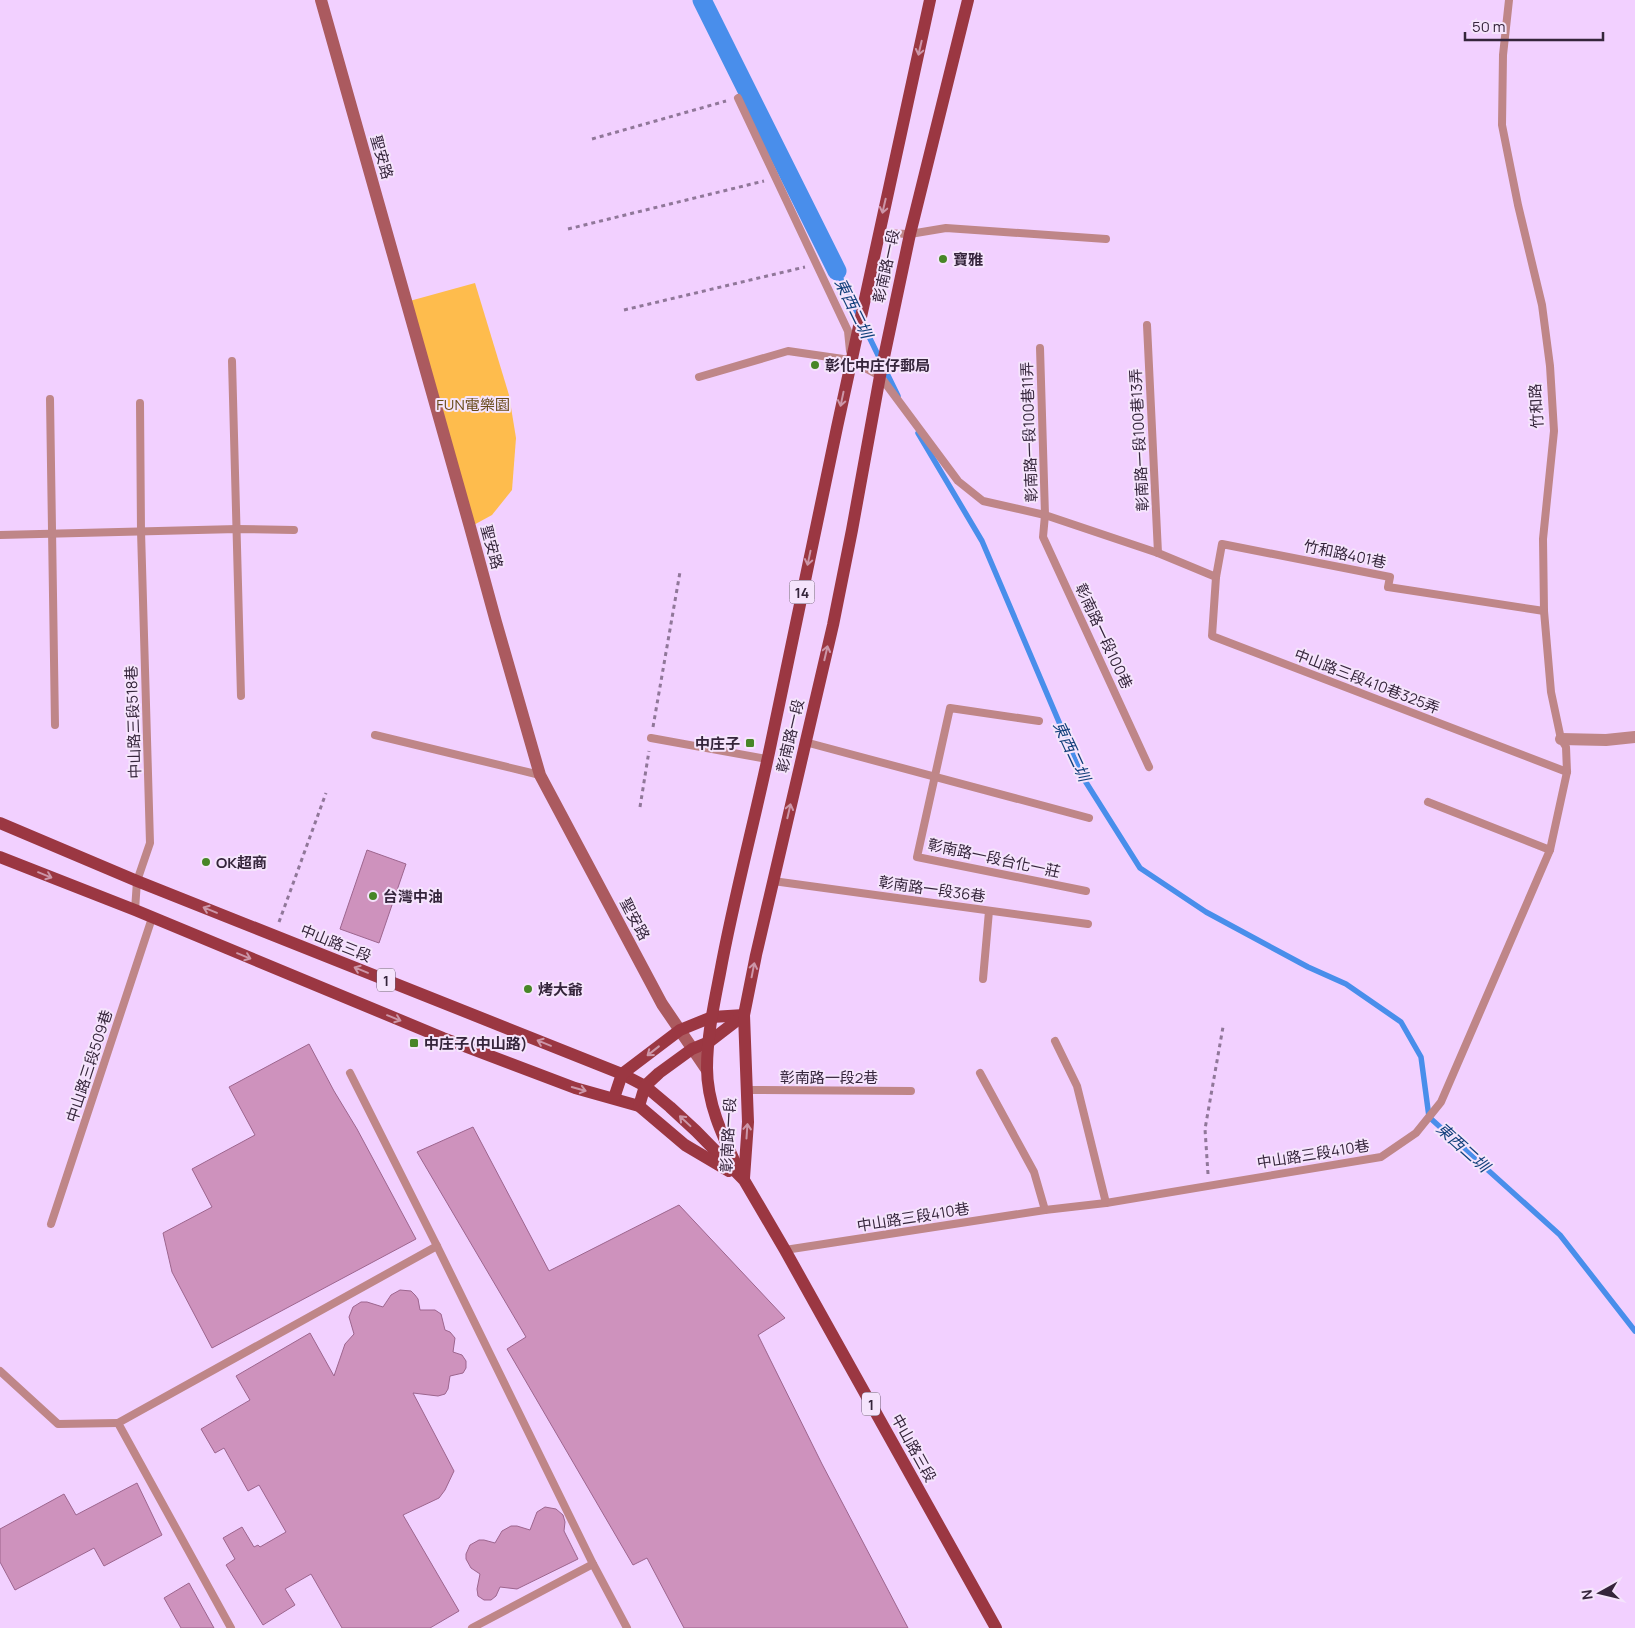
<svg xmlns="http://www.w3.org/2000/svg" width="1635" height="1628" font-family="Manrope,'Noto Sans TC',sans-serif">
<rect width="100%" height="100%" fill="#f2d0ff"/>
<polygon fill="#febc4d" points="475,283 509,395 516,438 512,490 492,515 470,527 406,302"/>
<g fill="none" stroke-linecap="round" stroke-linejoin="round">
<g stroke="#498eeb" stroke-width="5.5">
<polyline points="837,271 898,396"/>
<polyline points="918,433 982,541 1082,776 1140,868 1206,912 1308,967 1346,984 1401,1022 1421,1057 1429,1117 1560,1235 1635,1331"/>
</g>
<polyline stroke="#498eeb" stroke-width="19" points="702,0 837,271"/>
</g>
<g fill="#ce92bd" stroke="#9d658e">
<polygon points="367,850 406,864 379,943 340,929"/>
<polygon points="309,1044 334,1091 357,1129 416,1239 212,1348 172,1272 163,1233 212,1207 192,1169 255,1135 229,1087"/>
<polygon points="473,1127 549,1271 679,1205 785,1318 758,1335 822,1464 908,1628 684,1628 647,1558 633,1565 507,1349 526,1337 417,1152"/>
<polygon points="400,1290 411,1291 415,1295 418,1299 420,1310 435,1310 441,1314 445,1330 450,1332 455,1338 453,1352 462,1355 466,1361 466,1368 463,1373 450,1376 448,1389 445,1394 438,1396 413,1393 454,1471 445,1490 439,1498 403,1515 459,1611 430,1628 342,1628 311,1574 285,1589 295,1605 263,1625 226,1565 235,1559 223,1538 242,1527 254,1547 258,1545 260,1547 286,1532 259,1485 248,1491 224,1448 215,1453 201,1429 250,1400 236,1376 310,1333 334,1376 345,1344 354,1334 349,1317 353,1307 361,1302 367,1302 383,1307 391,1295"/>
<polygon points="137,1483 162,1535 104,1566 94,1548 15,1590 0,1562 0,1529 64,1494 76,1515"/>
<polygon points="545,1507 556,1509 563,1515 565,1522 564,1531 578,1559 517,1589 500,1587 496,1596 491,1600 484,1600 478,1596 477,1589 480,1574 471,1568 466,1559 466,1554 470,1545 479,1540 484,1540 495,1543 502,1531 511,1526 517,1526 530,1530 537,1512"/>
<polygon points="189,1583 214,1628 181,1628 164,1598"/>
</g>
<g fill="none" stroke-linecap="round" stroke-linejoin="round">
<g stroke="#907799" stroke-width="3" stroke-dasharray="4 4" stroke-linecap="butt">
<polyline points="592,139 726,101"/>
<polyline points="568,229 764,181"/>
<polyline points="624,310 805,267"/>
<polyline points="653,727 680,572"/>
<polyline points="640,807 649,751"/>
<polyline points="279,922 326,793"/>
<polyline points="1208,1174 1205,1129 1223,1027"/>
</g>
<g stroke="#bf8688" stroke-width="8">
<polyline points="738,98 848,331 850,351"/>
<polyline points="878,233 910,234 946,228 1106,239"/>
<polyline points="1147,325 1158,553"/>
<polyline points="1040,348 1045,515 1043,537 1149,767"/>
<polyline points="232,361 241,696"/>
<polyline points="699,377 788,351 850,360 880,376 958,481 983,501 1045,515 1158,553 1216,577"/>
<polyline points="50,399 55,725"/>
<polyline points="0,535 237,529 294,530"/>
<polyline points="1544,611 1388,587 1390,577 1222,544 1216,577 1212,636 1567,772"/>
<polyline points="1039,721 950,708 917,857 1086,891"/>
<polyline points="375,735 540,775"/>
<polyline points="651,738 767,759"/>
<polyline points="805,742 1089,818"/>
<polyline points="1428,802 1550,850"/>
<polyline points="773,881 1088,924"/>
<polyline points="135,910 137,881 150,843 141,531 140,403"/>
<polyline points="983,979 989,911"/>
<polyline points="1055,1041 1077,1086 1106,1203"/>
<polyline points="350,1073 437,1246 593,1564 627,1628"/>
<polyline points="980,1073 1034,1172 1045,1210"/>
<polyline points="747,1090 911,1091"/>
<polyline points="51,1224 152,918"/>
<polyline points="785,1250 1045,1210 1106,1203 1381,1157 1416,1133 1441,1102 1550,850 1567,772 1566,747 1561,739 1551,692 1544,611 1543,539 1554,431 1550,366 1542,305 1518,205 1502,125 1503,55 1509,0"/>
<polyline points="0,1371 58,1424 118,1423"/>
<polyline points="231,1628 118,1423 437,1246"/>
<polyline points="472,1628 593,1564"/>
</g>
<polyline stroke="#bf8688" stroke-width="12" points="1561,739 1606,740 1635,737"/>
<polyline stroke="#ab5a5f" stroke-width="12" points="321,0 470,527 496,622 540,775 662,1004 707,1070"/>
<g stroke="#9b3742" stroke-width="12">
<polyline points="0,823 137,881 622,1074 645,1086 670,1107 696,1131 744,1180 785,1250 996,1628"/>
<polyline points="0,857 135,910 443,1038 575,1088 639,1106 685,1145 729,1171"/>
<polyline points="614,1098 622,1074 680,1030 712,1017 744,1015"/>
<polyline points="639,1106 645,1086 659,1073 692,1049 709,1042 744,1015"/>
<path d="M739,1171C724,1139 707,1105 707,1068C707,1036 714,1004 720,973C734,896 755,820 771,743C822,495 875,247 930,0"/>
<polyline points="744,1178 748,1122 744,1015 756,955 833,625 852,530 880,376 910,234 968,0"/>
</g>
</g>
<defs><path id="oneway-shaft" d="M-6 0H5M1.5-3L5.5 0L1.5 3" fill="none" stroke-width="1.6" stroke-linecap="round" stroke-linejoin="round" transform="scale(1.25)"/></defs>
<g stroke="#cc96a8">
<use href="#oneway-shaft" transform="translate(920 48) rotate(103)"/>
<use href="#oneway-shaft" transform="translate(884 206) rotate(103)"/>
<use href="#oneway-shaft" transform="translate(842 399) rotate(102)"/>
<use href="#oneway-shaft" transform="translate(809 558) rotate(102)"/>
<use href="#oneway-shaft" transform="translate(826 653) rotate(-77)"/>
<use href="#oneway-shaft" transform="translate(789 811) rotate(-77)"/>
<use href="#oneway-shaft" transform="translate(45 875) rotate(22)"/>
<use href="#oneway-shaft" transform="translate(210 910) rotate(-158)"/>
<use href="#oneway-shaft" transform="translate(244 956) rotate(22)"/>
<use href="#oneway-shaft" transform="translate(361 970) rotate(-158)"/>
<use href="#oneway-shaft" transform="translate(753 970) rotate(-79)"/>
<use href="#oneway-shaft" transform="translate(394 1018) rotate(22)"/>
<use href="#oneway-shaft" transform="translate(544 1043) rotate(-158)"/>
<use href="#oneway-shaft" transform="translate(653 1051) rotate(142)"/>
<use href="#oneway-shaft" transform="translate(579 1089) rotate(16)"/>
<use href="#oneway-shaft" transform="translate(685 1121) rotate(-137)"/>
<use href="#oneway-shaft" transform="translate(747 1131) rotate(-86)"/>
</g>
<g fill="#478626" stroke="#f5e4fc" stroke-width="2">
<circle cx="943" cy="259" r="5"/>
<circle cx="815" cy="365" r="5"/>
<rect x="745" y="738" width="10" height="10" rx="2.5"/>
<circle cx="206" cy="862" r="5"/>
<circle cx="373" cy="896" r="5"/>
<circle cx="528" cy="989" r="5"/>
<rect x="409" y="1038" width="10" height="10" rx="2.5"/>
</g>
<g text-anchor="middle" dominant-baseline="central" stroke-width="4" stroke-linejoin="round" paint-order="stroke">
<g fill="#f5e4fc" stroke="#6f5e75" stroke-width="1">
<rect x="789.5" y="580.5" width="25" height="23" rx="4"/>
<rect x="377" y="968.5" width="18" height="23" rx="4"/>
<rect x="862" y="1392.5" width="18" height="23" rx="4"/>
</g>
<g font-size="14" font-weight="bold" fill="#35253b">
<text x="802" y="592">14</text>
<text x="386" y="980">1</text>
<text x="871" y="1404">1</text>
</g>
<g font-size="15" fill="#35253b" stroke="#f5e4fc">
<text transform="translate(382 157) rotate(74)">聖安路</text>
<text transform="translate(886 266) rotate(-78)">彰南路一段</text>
<text transform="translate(1536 406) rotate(-93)">竹和路</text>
<text transform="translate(1029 432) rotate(-92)">彰南路一段100巷11弄</text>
<text transform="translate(1139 440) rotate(-93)">彰南路一段100巷13弄</text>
<text transform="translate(492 547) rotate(75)">聖安路</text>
<text transform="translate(1345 554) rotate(12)">竹和路401巷</text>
<text transform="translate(1104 636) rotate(65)">彰南路一段100巷</text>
<text transform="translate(1367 681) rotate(21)">中山路三段410巷325弄</text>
<text transform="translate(133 722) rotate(-92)">中山路三段518巷</text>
<text transform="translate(790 736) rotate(-77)">彰南路一段</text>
<text transform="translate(994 858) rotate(12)">彰南路一段台化一莊</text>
<text transform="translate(932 889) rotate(8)">彰南路一段36巷</text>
<text transform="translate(635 919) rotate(62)">聖安路</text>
<text transform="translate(336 943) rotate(22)">中山路三段</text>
<text transform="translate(89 1066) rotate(-72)">中山路三段509巷</text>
<text x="829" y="1077">彰南路一段2巷</text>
<text transform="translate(728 1135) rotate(-87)">彰南路一段</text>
<text transform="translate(1313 1154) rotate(-9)">中山路三段410巷</text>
<text transform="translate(913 1217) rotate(-9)">中山路三段410巷</text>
<text transform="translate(914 1448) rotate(61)">中山路三段</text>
</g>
<g font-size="15" font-weight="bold" fill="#35253b" stroke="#f5e4fc" text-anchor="start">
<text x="953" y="259">寶雅</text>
<text x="825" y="365">彰化中庄仔郵局</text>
<text x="740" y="743" text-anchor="end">中庄子</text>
<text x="216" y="862">OK超商</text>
<text x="383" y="896">台灣中油</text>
<text x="538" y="989">烤大爺</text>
<text x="424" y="1043">中庄子(中山路)</text>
</g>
<g font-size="15" fill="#674a1a" stroke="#f5e4fc">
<text x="473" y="404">FUN電樂園</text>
</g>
<g font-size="16" font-style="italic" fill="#12407b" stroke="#f5e4fc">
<text transform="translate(854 308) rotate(64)">東西二圳</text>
<text transform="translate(1072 751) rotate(65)">東西二圳</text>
<text transform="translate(1463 1147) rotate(42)">東西二圳</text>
</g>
</g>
<g transform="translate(1600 1593) rotate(262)" stroke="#f5e4fc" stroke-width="4" paint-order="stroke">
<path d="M0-4L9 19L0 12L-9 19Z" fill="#35253b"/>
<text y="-8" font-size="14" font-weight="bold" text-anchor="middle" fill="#35253b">N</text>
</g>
<path d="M1465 32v8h138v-8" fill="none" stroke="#35253b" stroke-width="2.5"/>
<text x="1472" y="32" font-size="15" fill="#35253b" stroke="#f5e4fc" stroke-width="4" paint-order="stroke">50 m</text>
</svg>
